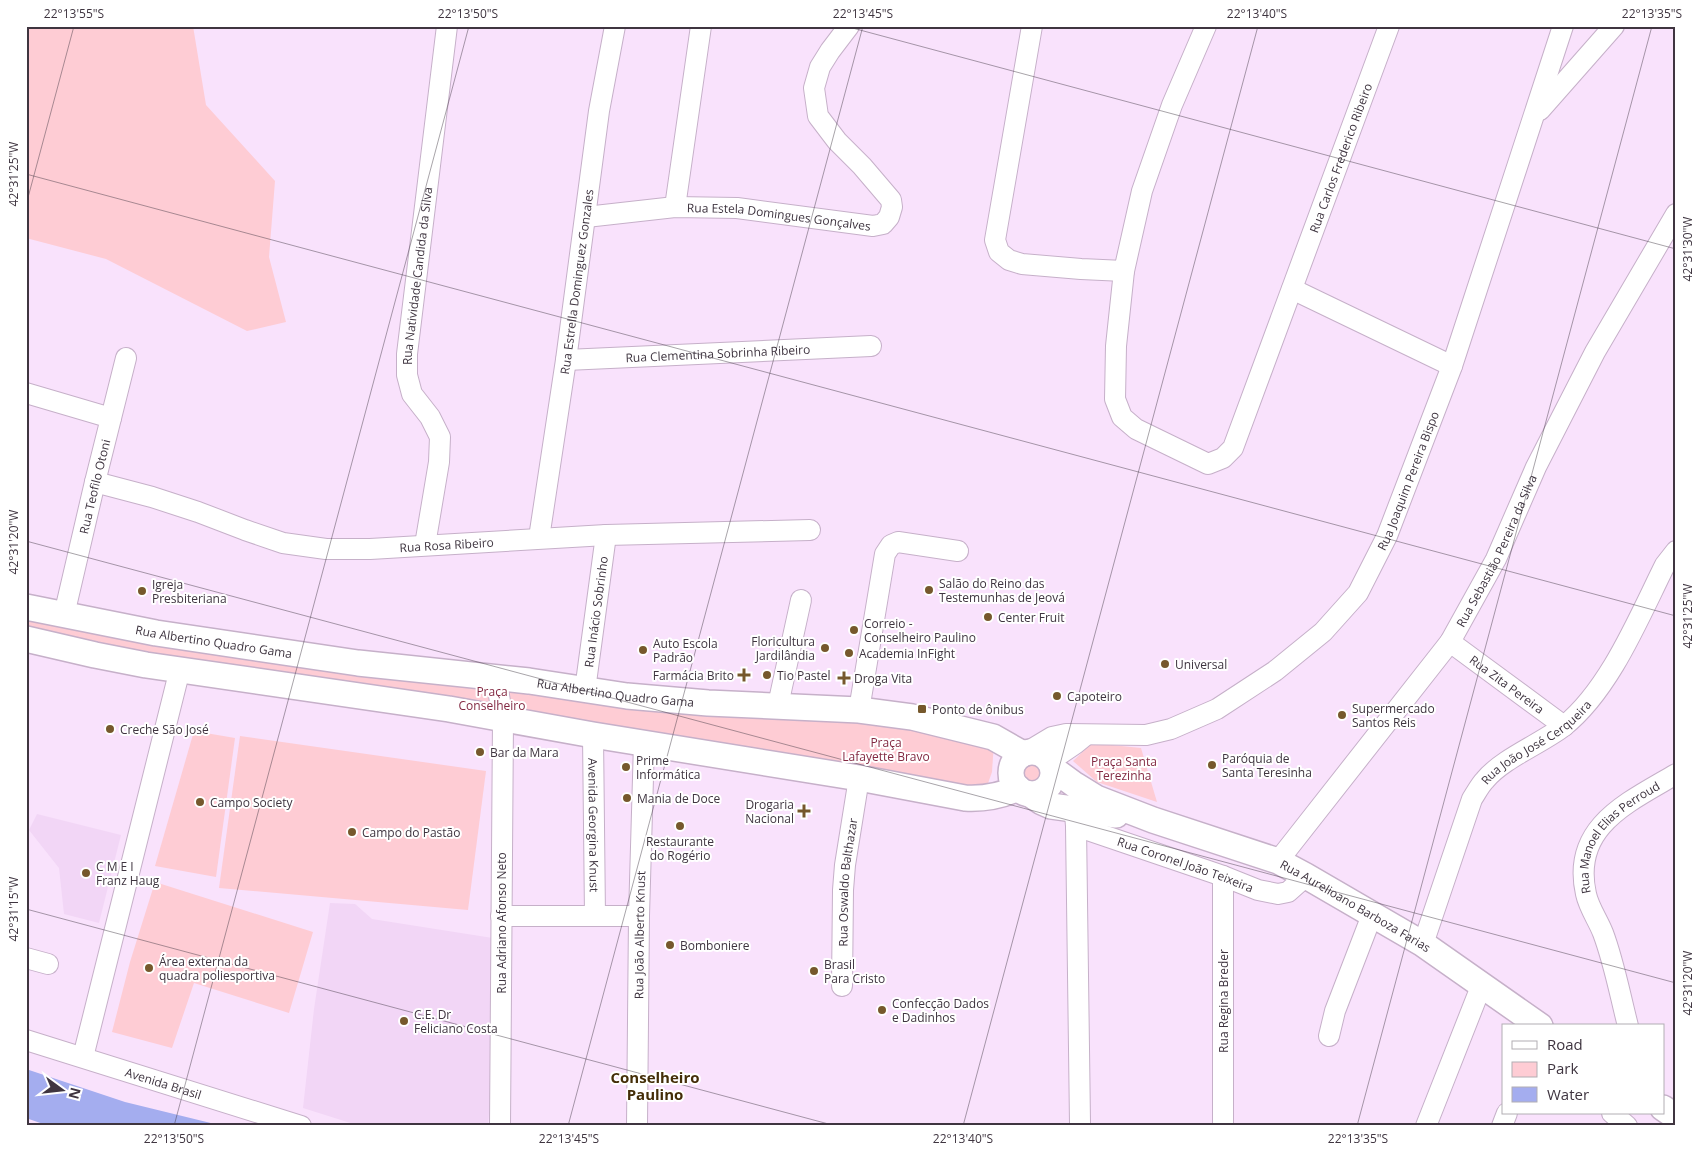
<svg xmlns="http://www.w3.org/2000/svg" width="1702" height="1152" font-family="'Open Sans',sans-serif">
<rect width="100%" height="100%" fill="#f9e2fc"/>
<g fill="#f2d6f6">
<polygon points="37,814 121,835 99,923 64,914 59,868 29,830"/>
<polygon points="330,903 355,904 372,919 499,939 495,1033 488,1126 360,1126 303,1108 314,1009"/>
</g>
<g fill="#feccd4">
<polygon points="26,26 193,26 206,105 275,181 269,257 286,322 247,331 106,259 26,238"/>
<polygon points="31,613 857,717 994,742 992,772 986,789 26,638 26,624"/>
<polygon points="194,731 235,738 216,877 155,866"/>
<polygon points="240,736 486,771 468,910 219,888"/>
<polygon points="1092,743 1141,748 1157,802 1097,782 1073,761"/>
<path d="M1031,759C1048,762 1049,780 1033,786L1019,778L1018,769L1020,765Z"/>
<polygon points="155,882 313,932 289,1013 194,983 172,1048 112,1032 130,962"/>
</g>
<polygon fill="#a4adef" points="26,1069 125,1102 223,1126 49,1126 26,1118"/>
<g fill="none" stroke-linecap="round" stroke-linejoin="round">
<defs>
<g id="minor">
<polyline points="1032,26 995,240 999,252 1009,260 1022,264 1081,269 1124,271"/>
<path id="s1" d="M1206,26L1172,105L1142,191L1124,271L1116,346L1115,399L1122,417L1136,429L1208,464L1223,458L1233,448L1389,26"/>
<polyline points="1540,110 1614,26"/>
<polyline points="675,207 701,26"/>
<path id="s2" d="M586,217L675,207L737,208L873,226L883,224L889,217L892,207L891,200L862,166L837,141L818,116L814,88L820,67L830,51L849,26"/>
<polyline points="1292,289 1452,366"/>
<path id="s3" d="M566,360L871,346"/>
<polyline points="26,393 111,418"/>
<path id="s4" d="M95,482L152,497L198,512L245,530L283,543L326,549H370L606,535L810,530"/>
<path id="s5" d="M539,538L566,360L599,111L615,26"/>
<path id="s6" d="M425,545L439,462L440,437L430,417L412,394L407,375V354L447,26"/>
<path id="s7" d="M64,615L95,482L126,358"/>
<path id="s8" d="M1450,642L1564,726"/>
<polyline points="496,678 503,719 500,1126"/>
<path id="s9" d="M585,690L606,535"/>
<polyline points="778,705 801,600"/>
<polyline points="859,710 885,554 891,545 898,542 958,551"/>
<path id="s10" d="M593,735L595,916"/>
<path id="s11" d="M1027,752L1052,737L1066,734L1146,735L1171,729L1217,709L1275,671L1323,632L1358,593L1387,536L1452,366L1563,26"/>
<polyline points="1050,761 1075,744 1086,735"/>
<path id="s12" d="M1075,814L1076,826L1223,876L1258,890L1278,894L1288,892L1306,876"/>
<polyline points="1076,826 1080,1123"/>
<path id="s13" d="M1278,861L1450,642L1496,559L1536,467L1595,352L1676,214"/>
<polyline points="1223,876 1223,1126"/>
<polyline points="501,916 639,916"/>
<path id="s14" d="M1423,944L1472,799C1476,793 1480,785 1485,780C1502,759 1542,743 1564,726C1610,689 1639,617 1665,565L1676,551"/>
<polyline points="26,958 48,964"/>
<path id="s15" d="M842,986L843,890L845,865L859,778"/>
<path id="s16" d="M1628,1026C1620,995 1614,962 1603,933C1598,920 1589,908 1586,894C1571,827 1627,803 1676,774"/>
<polyline points="1329,1036 1335,1011 1372,915"/>
<path id="s17" d="M26,1040L301,1126"/>
<polyline points="83,1057 180,669"/>
<polyline points="1612,1113 1627,1126"/>
<path id="s18" d="M637,1126L639,916L644,743"/>
<polyline points="1426,1126 1482,984"/>
<polyline points="1502,1126 1507,1113"/>
</g>
<g id="major">
<path id="s19" d="M26,607L156,633L358,663L529,681L627,696L708,703L859,710L912,717L993,737L1023,754"/>
<path d="M26,639L95,655L146,665L449,709L593,735L859,778L965,798C984,799 1001,796 1018,788"/>
<circle cx="1032" cy="773" r="21"/>
<path id="s20" d="M1053,769L1075,785L1096,798L1153,820L1278,861L1306,876L1423,944L1540,1026"/>
<polyline points="1030,794 1042,802 1051,806 1116,815"/>
<polyline points="1663,1108 1676,1117"/>
</g>
</defs>
<use href="#minor" stroke="#c6b0c9" stroke-width="22"/>
<use href="#major" stroke="#c6b0c9" stroke-width="28"/>
<use href="#minor" stroke="#fff" stroke-width="20"/>
<use href="#major" stroke="#fff" stroke-width="25"/>
</g>
<path fill="none" stroke="#3f3540" stroke-width="1" stroke-opacity="0.45" d="M845,26L1676,249M26,174L1676,616M26,205L74,26M26,541L1676,983M26,909L836,1126M174,1126L469,26M568,1126L863,26M963,1126L1258,26M1357,1126L1652,26"/>
<g fill="#76582c" stroke="#fff" stroke-width="2">
<circle cx="929" cy="590" r="5"/>
<circle cx="142" cy="591" r="5"/>
<circle cx="988" cy="617" r="5"/>
<circle cx="854" cy="630" r="5"/>
<circle cx="825" cy="648" r="5"/>
<circle cx="643" cy="650" r="5"/>
<circle cx="849" cy="653" r="5"/>
<circle cx="1165" cy="664" r="5"/>
<path d="M741.5 667.5h5v5h5v5h-5v5h-5v-5h-5v-5h5z"/>
<circle cx="767" cy="675" r="5"/>
<path d="M841.5 670.5h5v5h5v5h-5v5h-5v-5h-5v-5h5z"/>
<circle cx="1057" cy="696" r="5"/>
<rect x="917" y="704" width="10" height="10" rx="2.5"/>
<circle cx="1342" cy="715" r="5"/>
<circle cx="110" cy="729" r="5"/>
<circle cx="480" cy="752" r="5"/>
<circle cx="1212" cy="765" r="5"/>
<circle cx="626" cy="767" r="5"/>
<circle cx="627" cy="798" r="5"/>
<circle cx="200" cy="802" r="5"/>
<path d="M801.5 803.5h5v5h5v5h-5v5h-5v-5h-5v-5h5z"/>
<circle cx="680" cy="826" r="5"/>
<circle cx="352" cy="832" r="5"/>
<circle cx="86" cy="873" r="5"/>
<circle cx="670" cy="945" r="5"/>
<circle cx="149" cy="968" r="5"/>
<circle cx="814" cy="971" r="5"/>
<circle cx="882" cy="1010" r="5"/>
<circle cx="404" cy="1021" r="5"/>
</g>
<g text-anchor="middle" dominant-baseline="central" stroke-width="4" stroke-linejoin="round" paint-order="stroke">
<g font-size="12" fill="#3f3540" stroke="#fff">
<text stroke="none"><textPath href="#s1" startOffset="845">Rua Carlos Frederico Ribeiro</textPath></text>
<text stroke="none"><textPath href="#s2" startOffset="194">Rua Estela Domingues Gonçalves</textPath></text>
<text stroke="none"><textPath href="#s6" startOffset="280">Rua Natividade Candida da Silva</textPath></text>
<text stroke="none"><textPath href="#s5" startOffset="259">Rua Estrella Dominguez Gonzales</textPath></text>
<text stroke="none"><textPath href="#s3" startOffset="152">Rua Clementina Sobrinha Ribeiro</textPath></text>
<text stroke="none"><textPath href="#s11" startOffset="506">Rua Joaquim Pereira Bispo</textPath></text>
<text stroke="none"><textPath href="#s7" startOffset="132">Rua Teofilo Otoni</textPath></text>
<text stroke="none"><textPath href="#s4" startOffset="362">Rua Rosa Ribeiro</textPath></text>
<text stroke="none"><textPath href="#s13" startOffset="381">Rua Sebastião Pereira da Silva</textPath></text>
<text stroke="none"><textPath href="#s9" startOffset="79">Rua Inácio Sobrinho</textPath></text>
<text stroke="none"><textPath href="#s19" startOffset="191">Rua Albertino Quadro Gama</textPath></text>
<text stroke="none"><textPath href="#s8" startOffset="71">Rua Zita Pereira</textPath></text>
<text stroke="none"><textPath href="#s19" startOffset="596">Rua Albertino Quadro Gama</textPath></text>
<text stroke="none"><textPath href="#s14" startOffset="240">Rua João José Cerqueira</textPath></text>
<text stroke="none"><textPath href="#s10" startOffset="90">Avenida Georgina Knust</textPath></text>
<text stroke="none"><textPath href="#s16" startOffset="211">Rua Manoel Elias Perroud</textPath></text>
<text stroke="none"><textPath href="#s12" startOffset="128">Rua Coronel João Teixeira</textPath></text>
<text stroke="none"><textPath href="#s15" startOffset="104">Rua Oswaldo Balthazar</textPath></text>
<text stroke="none"><textPath href="#s20" startOffset="334">Rua Aurelioano Barboza Farias</textPath></text>
<text transform="translate(501 923) rotate(-90)">Rua Adriano Afonso Neto</text>
<text stroke="none"><textPath href="#s18" startOffset="191">Rua João Alberto Knust</textPath></text>
<text transform="translate(1223 1001) rotate(-90)">Rua Regina Breder</text>
<text stroke="none"><textPath href="#s17" startOffset="144">Avenida Brasil</textPath></text>
</g>
<g font-size="12" fill="#3f3540" stroke="#fff" text-anchor="start">
<text x="939" y="583">Salão do Reino das<tspan x="939" dy="14">Testemunhas de Jeová</tspan></text>
<text x="152" y="584">Igreja<tspan x="152" dy="14">Presbiteriana</tspan></text>
<text x="998" y="617">Center Fruit</text>
<text x="864" y="623">Correio -<tspan x="864" dy="14">Conselheiro Paulino</tspan></text>
<text x="815" y="641" text-anchor="end">Floricultura<tspan x="815" dy="14">Jardilândia</tspan></text>
<text x="653" y="643">Auto Escola<tspan x="653" dy="14">Padrão</tspan></text>
<text x="859" y="653">Academia InFight</text>
<text x="1175" y="664">Universal</text>
<text x="734" y="675" text-anchor="end">Farmácia Brito</text>
<text x="777" y="675">Tio Pastel</text>
<text x="854" y="678">Droga Vita</text>
<text x="1067" y="696">Capoteiro</text>
<text x="1352" y="708">Supermercado<tspan x="1352" dy="14">Santos Reis</tspan></text>
<text x="932" y="709">Ponto de ônibus</text>
<text x="120" y="729">Creche São José</text>
<text x="490" y="752">Bar da Mara</text>
<text x="1222" y="758">Paróquia de<tspan x="1222" dy="14">Santa Teresinha</tspan></text>
<text x="636" y="760">Prime<tspan x="636" dy="14">Informática</tspan></text>
<text x="637" y="798">Mania de Doce</text>
<text x="210" y="802">Campo Society</text>
<text x="794" y="804" text-anchor="end">Drogaria<tspan x="794" dy="14">Nacional</tspan></text>
<text x="362" y="832">Campo do Pastão</text>
<text x="680" y="841" text-anchor="middle">Restaurante<tspan x="680" dy="14">do Rogério</tspan></text>
<text x="96" y="866">C M E I<tspan x="96" dy="14">Franz Haug</tspan></text>
<text x="680" y="945">Bomboniere</text>
<text x="159" y="961">Área externa da<tspan x="159" dy="14">quadra poliesportiva</tspan></text>
<text x="824" y="964">Brasil<tspan x="824" dy="14">Para Cristo</tspan></text>
<text x="892" y="1003">Confecção Dados<tspan x="892" dy="14">e Dadinhos</tspan></text>
<text x="414" y="1014">C.E. Dr<tspan x="414" dy="14">Feliciano Costa</tspan></text>
</g>
<g font-size="12" fill="#832942" stroke="#fff">
<text x="492" y="691">Praça<tspan x="492" dy="14">Conselheiro</tspan></text>
<text x="886" y="742">Praça<tspan x="886" dy="14">Lafayette Bravo</tspan></text>
<text x="1124" y="761">Praça Santa<tspan x="1124" dy="14">Terezinha</tspan></text>
</g>
<g font-size="15" font-weight="bold" fill="#442e08" stroke="#fff">
<text x="655" y="1077">Conselheiro<tspan x="655" dy="17">Paulino</tspan></text>
</g>
</g>
<rect width="1702" height="1152" fill="none" stroke="#ffffff" stroke-width="55"/>
<rect x="1502" y="1024" width="162" height="90" fill="#ffffff" stroke="#b2aeb3"/>
<rect x="1512" y="1041" width="25" height="8" fill="#ffffff" stroke="#b2aeb3"/>
<text x="1547" y="1050" font-size="15" fill="#3f3540">Road</text>
<rect x="1512" y="1062" width="25" height="15" fill="#feccd4" stroke="#b2aeb3"/>
<text x="1547" y="1074" font-size="15" fill="#3f3540">Park</text>
<rect x="1512" y="1087" width="25" height="15" fill="#a4adef" stroke="#b2aeb3"/>
<text x="1547" y="1100" font-size="15" fill="#3f3540">Water</text>
<g transform="translate(62 1090) rotate(105)" stroke="#ffffff" stroke-width="4" paint-order="stroke">
<path d="M0-4L9 19L0 12L-9 19Z" fill="#3f3540"/>
<text y="-8" font-size="14" font-weight="bold" text-anchor="middle" fill="#3f3540">N</text>
</g>
<rect x="28" y="28" width="1646" height="1096" fill="none" stroke="#3f3540" stroke-width="2"/>
<g font-size="12" text-anchor="middle" fill="#3f3540">
<text x="74" y="18">22°13'55"S</text>
<text x="468" y="18">22°13'50"S</text>
<text x="863" y="18">22°13'45"S</text>
<text x="1257" y="18">22°13'40"S</text>
<text x="1652" y="18">22°13'35"S</text>
<text transform="translate(14 174) rotate(-90)" y="4">42°31'25"W</text>
<text transform="translate(1688 249) rotate(-90)" y="4">42°31'30"W</text>
<text transform="translate(14 542) rotate(-90)" y="4">42°31'20"W</text>
<text transform="translate(1688 616) rotate(-90)" y="4">42°31'25"W</text>
<text transform="translate(14 909) rotate(-90)" y="4">42°31'15"W</text>
<text transform="translate(1688 983) rotate(-90)" y="4">42°31'20"W</text>
<text x="174" y="1143">22°13'50"S</text>
<text x="569" y="1143">22°13'45"S</text>
<text x="963" y="1143">22°13'40"S</text>
<text x="1358" y="1143">22°13'35"S</text>
</g>
</svg>
